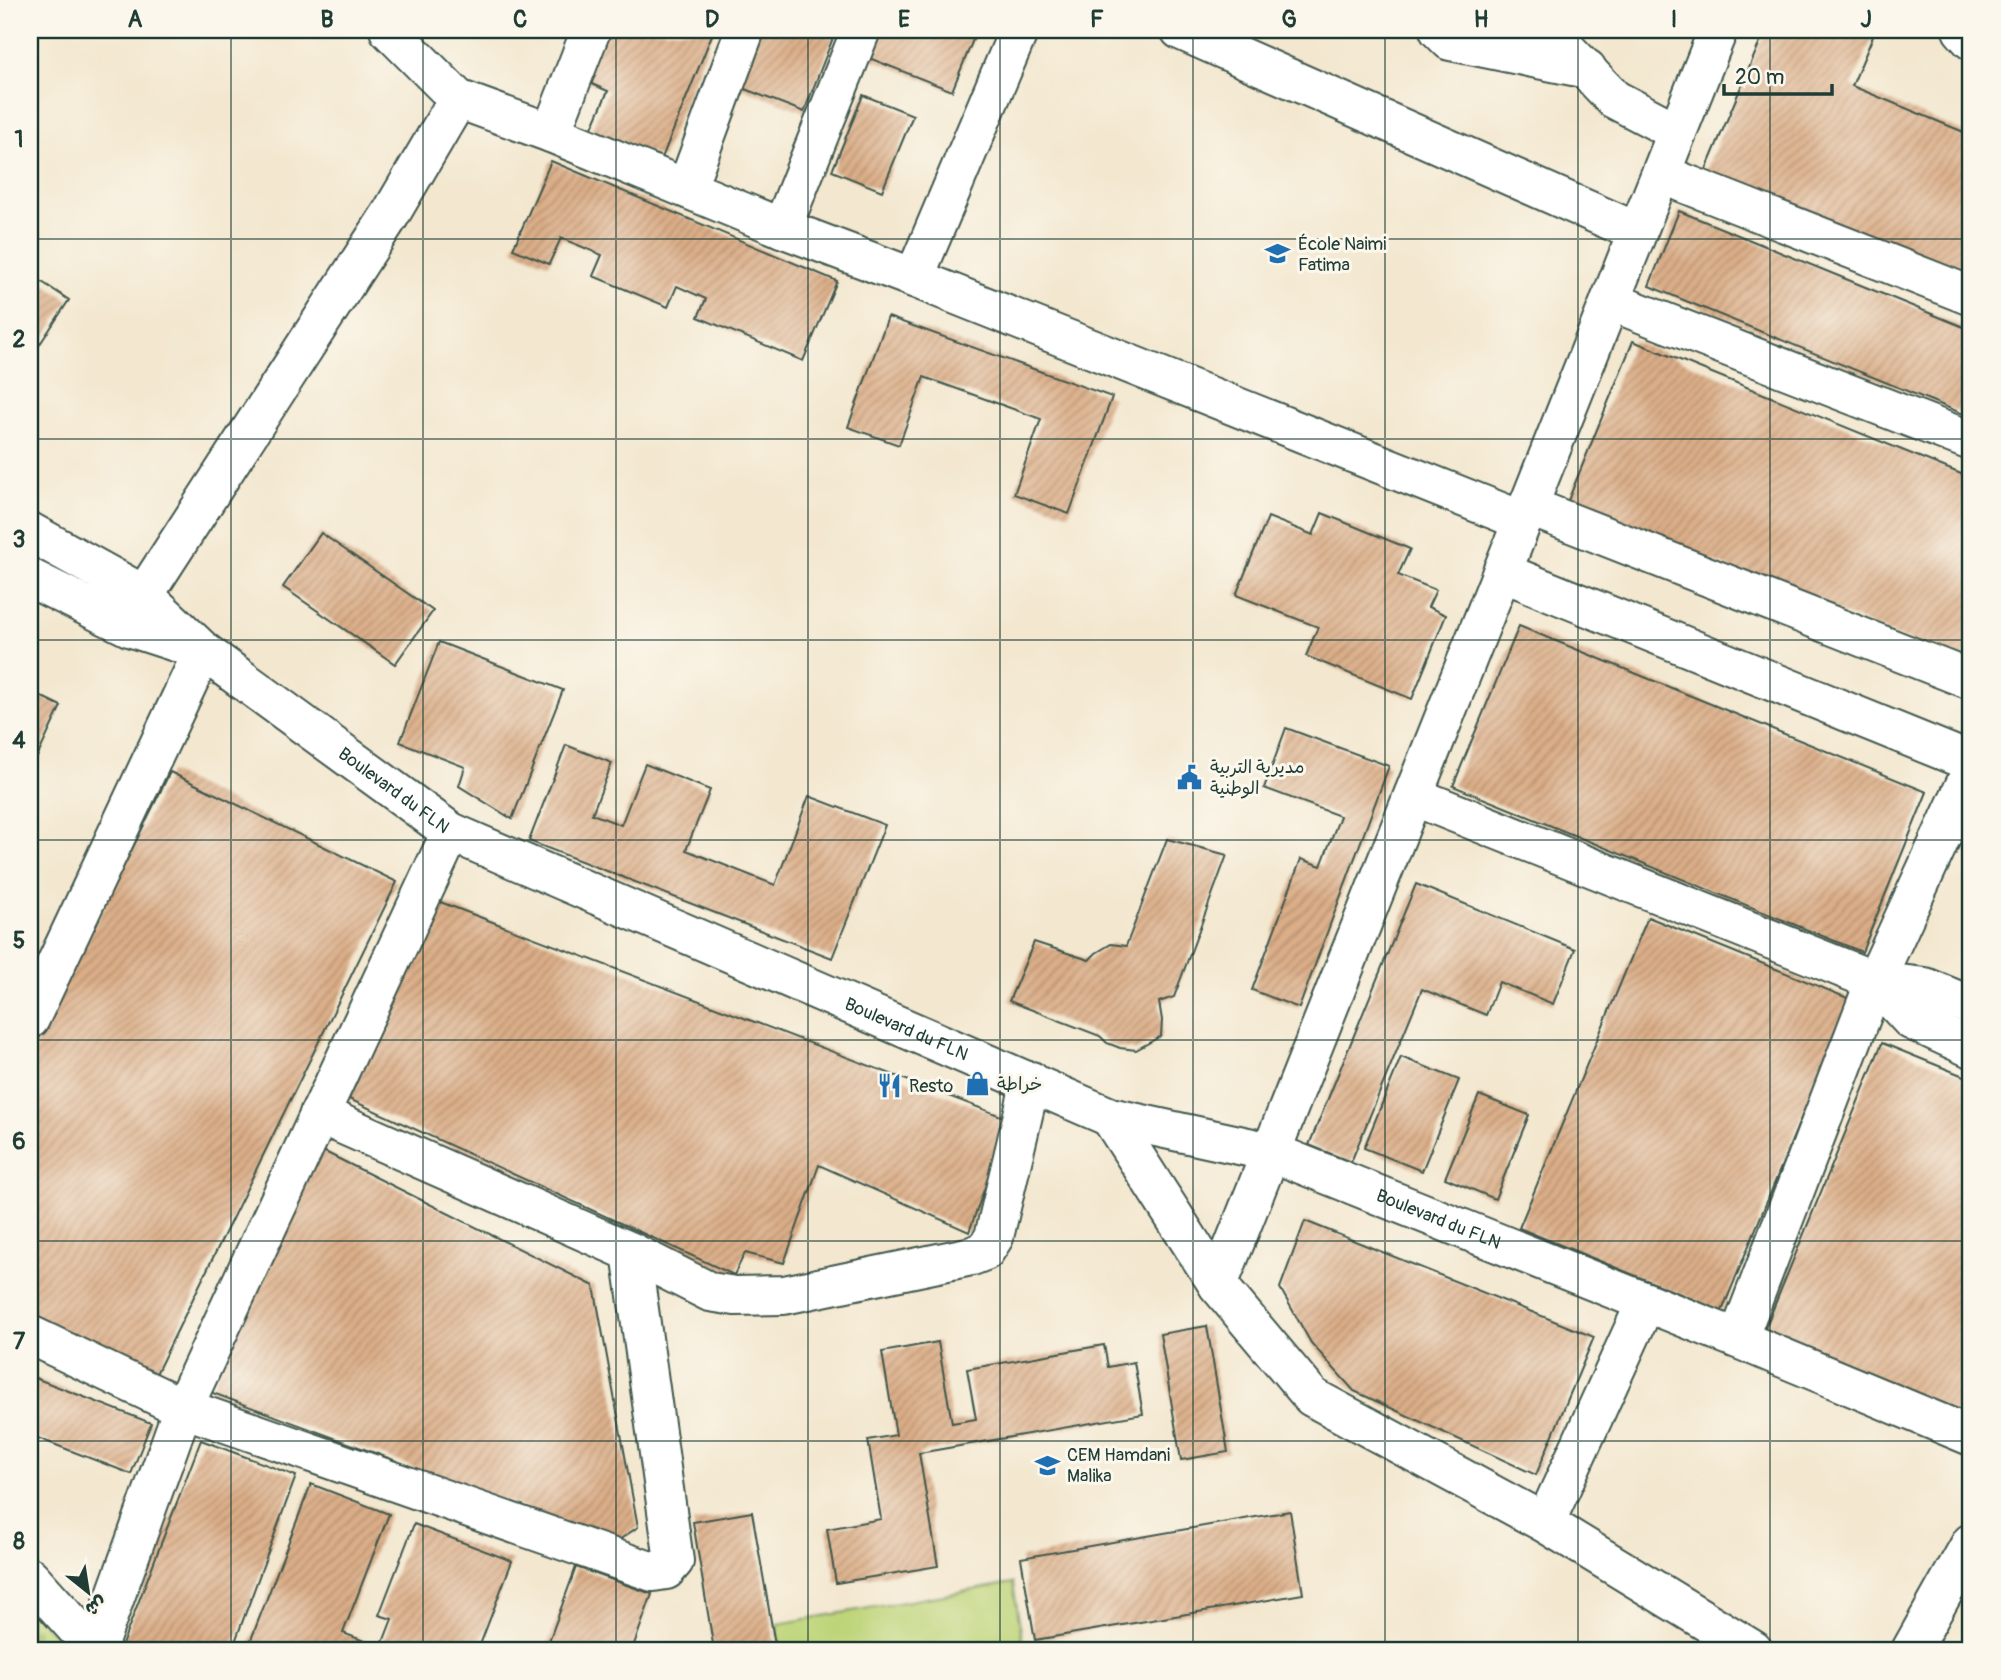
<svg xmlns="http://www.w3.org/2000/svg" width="2001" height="1680" font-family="Pangolin,'Playpen Sans Arabic',sans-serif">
<defs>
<pattern id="cemetery-stones" width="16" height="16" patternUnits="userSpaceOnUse" patternTransform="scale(1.75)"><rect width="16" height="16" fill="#bdd478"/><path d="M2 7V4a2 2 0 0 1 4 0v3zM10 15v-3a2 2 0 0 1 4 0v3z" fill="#a2b768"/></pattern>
<pattern id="building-hatch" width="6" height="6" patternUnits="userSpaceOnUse" patternTransform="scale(1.75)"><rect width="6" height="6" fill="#dcae88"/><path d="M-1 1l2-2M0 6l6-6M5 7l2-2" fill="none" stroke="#b28f70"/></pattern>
</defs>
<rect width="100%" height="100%" fill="#fbf7ec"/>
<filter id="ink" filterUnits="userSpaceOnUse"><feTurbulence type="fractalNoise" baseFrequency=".0143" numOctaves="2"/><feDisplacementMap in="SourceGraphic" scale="14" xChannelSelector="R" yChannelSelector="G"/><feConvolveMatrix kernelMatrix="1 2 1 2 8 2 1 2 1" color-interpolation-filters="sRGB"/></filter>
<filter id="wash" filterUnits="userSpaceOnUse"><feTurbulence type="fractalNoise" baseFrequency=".00686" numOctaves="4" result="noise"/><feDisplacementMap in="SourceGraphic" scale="28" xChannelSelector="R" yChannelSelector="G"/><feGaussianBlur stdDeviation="1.57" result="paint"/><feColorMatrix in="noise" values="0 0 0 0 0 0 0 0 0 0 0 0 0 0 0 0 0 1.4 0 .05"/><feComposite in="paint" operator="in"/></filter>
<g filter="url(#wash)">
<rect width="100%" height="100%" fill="#f3e7cf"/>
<polygon fill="#bdd478" stroke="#6e8856" stroke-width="2" points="1013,1583 1024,1650 781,1650 777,1624"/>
<polygon fill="url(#cemetery-stones)" stroke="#6e8856" stroke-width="2" points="30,1606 67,1650 30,1650"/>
<g id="blocks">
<g fill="url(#building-hatch)">
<polygon points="597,30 714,30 662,158 591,130 608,91 578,78"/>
<polygon points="759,30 836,30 804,112 737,86"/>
<polygon points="880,30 977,30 952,91 869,58"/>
<polygon points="1765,30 1863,30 1874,34 1852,86 1971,135 1971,282 1705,172"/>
<polygon points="863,95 913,115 882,191 832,171"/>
<polygon points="551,161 837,281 803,361 698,317 706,299 677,286 668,307 593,276 602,255 561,238 549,264 513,249"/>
<polygon points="1679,211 1971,330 1971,417 1649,286"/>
<polygon points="30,274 69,300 30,359"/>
<polygon points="888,317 1112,397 1069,514 1014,494 1041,419 924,377 899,445 848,427"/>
<polygon points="1633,341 1971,478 1971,665 1567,503"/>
<polygon points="1322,513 1410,549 1398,575 1436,590 1428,607 1446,615 1412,699 1306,656 1318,627 1236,595 1268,517 1313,535"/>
<polygon points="321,533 433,611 395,664 283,587"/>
<polygon points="1519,626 1927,792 1862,952 1453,786"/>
<polygon points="439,642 563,690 512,819 459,786 465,767 400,742"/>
<polygon points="30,691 61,706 30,772"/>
<polygon points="1286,728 1389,766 1299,1008 1252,990 1301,859 1321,866 1340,816 1264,788"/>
<polygon points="566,745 612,763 592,814 621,825 645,764 710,790 686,850 775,885 809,796 885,825 832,958 529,841"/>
<polygon points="170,772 397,882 156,1374 30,1313 30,1057"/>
<polygon points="1167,839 1227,855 1174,997 1159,1002 1162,1020 1161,1036 1136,1050 1120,1048 1107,1043 1100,1036 1009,1001 1034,942 1089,960 1096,953 1111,944 1126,946"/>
<polygon points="1416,884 1575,949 1553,1004 1499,982 1486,1015 1422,989 1351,1162 1309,1145"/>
<polygon points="435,900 1009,1119 969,1232 819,1165 784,1263 745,1253 734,1275 349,1099"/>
<polygon points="1648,917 1850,999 1722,1311 1519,1228"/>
<polygon points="1882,1043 1971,1079 1971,1421 1762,1336"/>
<polygon points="1401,1057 1459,1080 1422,1171 1364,1148"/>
<polygon points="1479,1095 1529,1115 1495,1199 1445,1178"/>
<polygon points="321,1150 594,1286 638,1527 616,1542 210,1392"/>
<polygon points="1305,1221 1594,1337 1536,1475 1354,1391 1311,1343 1280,1288"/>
<polygon points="1207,1326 1228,1452 1181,1460 1160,1334"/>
<polygon points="938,1342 952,1423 976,1419 967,1369 1104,1345 1108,1367 1134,1362 1143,1414 919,1453 938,1566 836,1583 827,1529 881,1519 868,1440 896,1435 882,1352"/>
<polygon points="30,1376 151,1423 131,1474 30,1435"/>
<polygon points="201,1440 296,1476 232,1650 120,1650"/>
<polygon points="311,1484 389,1514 343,1633 367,1642 364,1650 247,1650"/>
<polygon points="1290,1511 1303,1594 1035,1640 1021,1558"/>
<polygon points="752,1512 776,1650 714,1650 693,1522"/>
<polygon points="414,1524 512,1561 478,1650 457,1644 454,1650 380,1650 392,1619 379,1615"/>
<polygon points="576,1567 652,1594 632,1650 565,1650 548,1644"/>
</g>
</g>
</g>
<g filter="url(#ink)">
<use href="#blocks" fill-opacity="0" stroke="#3f564b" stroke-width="2"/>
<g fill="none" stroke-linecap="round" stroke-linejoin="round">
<defs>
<g id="minor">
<polyline points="389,30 458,99 551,133 782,228 914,278 1019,30"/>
<polyline points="1180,30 1637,232"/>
<polyline points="1439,30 1450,41 1587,69"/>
<polyline points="1548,30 1614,99 1677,132"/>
<polyline points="1962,30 1971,40"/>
<polyline points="551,133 591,30"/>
<polyline points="1661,174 1971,296"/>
<polyline points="687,187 745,30"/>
<polyline points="782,228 861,30"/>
<polyline points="914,278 1523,521"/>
<polyline points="1610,301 1971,441"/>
<polyline points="1528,506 1971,680"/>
<polyline points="1502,572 1971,762"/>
<polyline points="144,595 390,215 458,99"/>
<polyline points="1413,796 1875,981 1925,987 1971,1006"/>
<polyline points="1875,981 1911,1020 1971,1048"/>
<polyline points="30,1019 203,651"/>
<polyline points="319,1114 631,1252 710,1292 735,1296 784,1295 972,1256 985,1251 994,1237 1031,1081"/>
<polyline points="1110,1117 1218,1285 1312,1397 1545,1523 1753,1650"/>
<polyline points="1218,1285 1718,30"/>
<polyline points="30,1335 183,1408 653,1572 666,1570 674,1561 631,1252"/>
<polyline points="1738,1339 1875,981 1971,772"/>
<polyline points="1545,1523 1646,1302"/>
<polyline points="30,1577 96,1650"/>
<polyline points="96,1650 183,1408 451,832"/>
<polyline points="1911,1650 1971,1543"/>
</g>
<g id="major">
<path id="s1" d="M30,532L144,595L203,651L451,832L1110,1117L1271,1152L1738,1339L1971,1436"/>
<polyline points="30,578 129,627 194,648"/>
</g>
</defs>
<use href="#minor" stroke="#3f564b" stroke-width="42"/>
<use href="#major" stroke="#3f564b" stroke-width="42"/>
<use href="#minor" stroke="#fff" stroke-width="38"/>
<use href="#major" stroke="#fff" stroke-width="38"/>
</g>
</g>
<path fill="none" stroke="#1f3d34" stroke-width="2" stroke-opacity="0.55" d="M231,30V1650M423,30V1650M616,30V1650M808,30V1650M1000,30V1650M1193,30V1650M1385,30V1650M1578,30V1650M1770,30V1650M30,239H1971M30,439H1971M30,640H1971M30,840H1971M30,1040H1971M30,1241H1971M30,1441H1971"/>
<defs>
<symbol id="school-bare" viewBox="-9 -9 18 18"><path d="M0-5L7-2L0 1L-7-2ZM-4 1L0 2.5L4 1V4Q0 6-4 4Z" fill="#1f6fb2" stroke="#fbf7ec" stroke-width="2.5" paint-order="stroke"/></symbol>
<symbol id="civic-bare" viewBox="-9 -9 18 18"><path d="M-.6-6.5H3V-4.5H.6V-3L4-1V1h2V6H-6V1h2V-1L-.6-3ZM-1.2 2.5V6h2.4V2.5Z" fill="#1f6fb2" stroke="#fbf7ec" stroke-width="2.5" paint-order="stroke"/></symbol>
<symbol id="shop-bare" viewBox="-9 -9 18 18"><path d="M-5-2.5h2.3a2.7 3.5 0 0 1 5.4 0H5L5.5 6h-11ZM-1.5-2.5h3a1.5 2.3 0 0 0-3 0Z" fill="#1f6fb2" stroke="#fbf7ec" stroke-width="2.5" paint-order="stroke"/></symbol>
<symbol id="restaurant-bare" viewBox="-9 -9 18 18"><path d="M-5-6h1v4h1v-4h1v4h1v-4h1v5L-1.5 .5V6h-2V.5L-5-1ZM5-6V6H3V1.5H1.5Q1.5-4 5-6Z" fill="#1f6fb2" stroke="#fbf7ec" stroke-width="2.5" paint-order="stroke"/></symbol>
</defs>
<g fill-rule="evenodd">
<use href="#school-bare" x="1260" y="236" width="35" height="35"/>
<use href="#civic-bare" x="1172" y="760" width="35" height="35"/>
<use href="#shop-bare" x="960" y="1066" width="35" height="35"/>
<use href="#restaurant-bare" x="872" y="1068" width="35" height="35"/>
<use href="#school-bare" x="1030" y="1448" width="35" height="35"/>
</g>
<g text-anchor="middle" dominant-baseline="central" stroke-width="6" stroke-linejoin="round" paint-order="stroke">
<g font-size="18" fill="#1f3d34" stroke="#fbf7ec" text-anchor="start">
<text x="1298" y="244">École Naimi<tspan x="1298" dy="21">Fatima</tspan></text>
<text x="1210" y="767">مديرية التربية<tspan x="1210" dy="21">الوطنية</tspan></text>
<text x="997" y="1084">خراطة</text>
<text x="909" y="1086">Resto</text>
<text x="1067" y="1455">CEM Hamdani<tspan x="1067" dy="21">Malika</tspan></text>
</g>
<g font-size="18" fill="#1f3d34" stroke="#fbf7ec">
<text stroke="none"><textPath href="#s1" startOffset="448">Boulevard du FLN</textPath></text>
<text stroke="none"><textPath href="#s1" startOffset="1015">Boulevard du FLN</textPath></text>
<text stroke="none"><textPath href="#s1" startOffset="1582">Boulevard du FLN</textPath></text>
</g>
</g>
<rect width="2001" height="1680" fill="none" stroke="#fbf7ec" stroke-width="77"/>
<g transform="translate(88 1592) rotate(150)" stroke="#fbf7ec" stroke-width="5" paint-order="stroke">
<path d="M0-5L12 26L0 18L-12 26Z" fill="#1f3d34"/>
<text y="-10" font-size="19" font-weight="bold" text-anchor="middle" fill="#1f3d34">ش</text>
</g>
<path d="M1724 84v10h108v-10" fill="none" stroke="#1f3d34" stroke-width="3.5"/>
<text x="1735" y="84" font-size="21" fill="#1f3d34" stroke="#fbf7ec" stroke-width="5" paint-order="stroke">20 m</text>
<rect x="38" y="38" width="1924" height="1604" fill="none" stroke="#1f3d34" stroke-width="2.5"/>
<g font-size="23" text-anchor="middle" font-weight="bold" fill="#1f3d34">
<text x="135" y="27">A</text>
<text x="327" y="27">B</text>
<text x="520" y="27">C</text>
<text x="712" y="27">D</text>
<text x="904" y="27">E</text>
<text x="1097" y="27">F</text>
<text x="1289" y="27">G</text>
<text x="1481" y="27">H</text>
<text x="1674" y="27">I</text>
<text x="1866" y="27">J</text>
<text x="19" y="147">1</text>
<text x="19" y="347">2</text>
<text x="19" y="547">3</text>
<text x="19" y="748">4</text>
<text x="19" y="948">5</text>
<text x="19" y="1149">6</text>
<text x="19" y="1349">7</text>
<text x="19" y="1549">8</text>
</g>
</svg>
